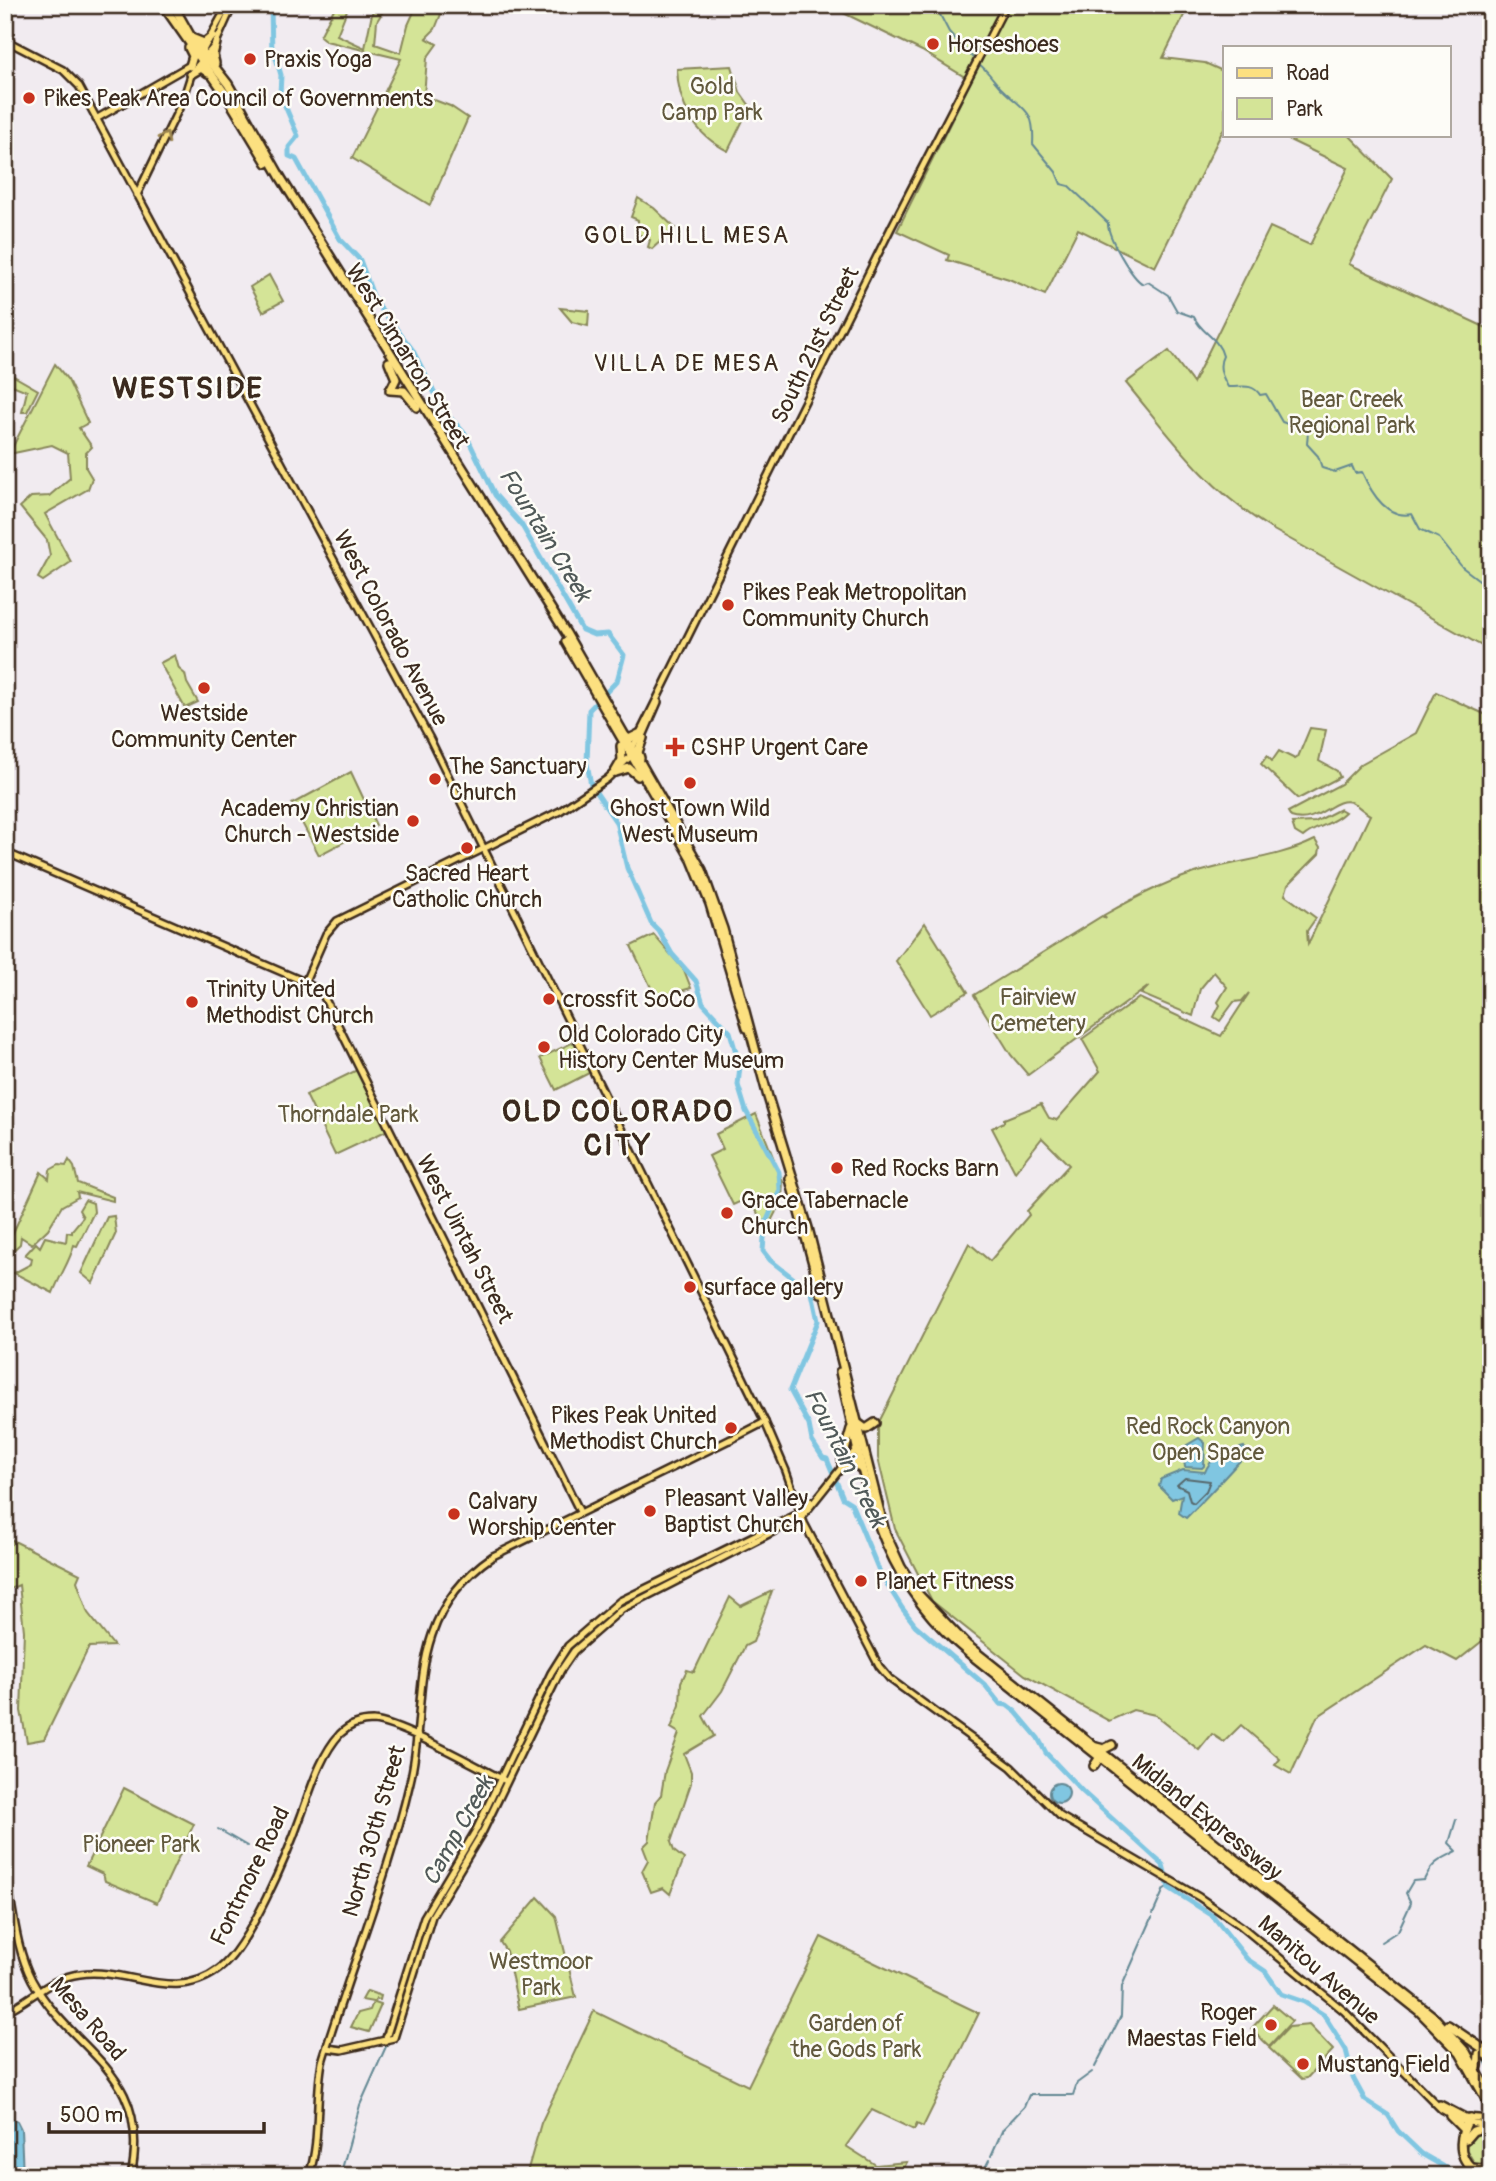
<svg xmlns="http://www.w3.org/2000/svg" width="1496" height="2181" font-family="Pangolin,sans-serif">
<rect width="100%" height="100%" fill="#f1ebf0"/>
<filter id="ink" filterUnits="userSpaceOnUse"><feTurbulence type="fractalNoise" baseFrequency=".0143" numOctaves="2"/><feDisplacementMap in="SourceGraphic" scale="14" xChannelSelector="R" yChannelSelector="G"/><feConvolveMatrix kernelMatrix="1 2 1 2 8 2 1 2 1" color-interpolation-filters="sRGB"/></filter>
<g filter="url(#ink)">
<g fill="#d4e497" stroke="#88875a" stroke-width="2">
<polygon points="336,5 349,5 337,35 365,48 373,9 376,5 387,5 377,21 375,44 401,53 408,25 417,5 425,5 441,14 435,29 426,38 437,44 427,58 424,96 450,106 468,118 430,205 352,158 401,59 326,41 320,36"/>
<polygon points="827,5 1189,5 1163,58 1205,63 1225,72 1225,126 1155,267 1078,229 1045,295 1009,279 947,260 949,255 897,231 971,81 922,51"/>
<path d="M732,66L740,92L750,106L728,151C695,135 678,105 677,69Z"/>
<path d="M1279,135H1349L1392,179L1349,264L1491,330V651L1270,528C1206,488 1173,440 1126,383L1169,351L1193,383L1270,227L1310,245L1348,168Z"/>
<polygon points="638,198 654,208 675,228 652,249 648,247 650,240 638,234 638,220 631,217"/>
<polygon points="269,275 283,301 263,312 250,287"/>
<polygon points="560,308 589,311 588,326 572,322"/>
<polygon points="55,364 68,380 88,423 79,428 92,447 86,453 86,468 92,478 88,489 45,514 71,562 43,581 38,578 50,556 47,540 20,507 31,497 49,496 70,478 68,453 52,445 9,454"/>
<polygon points="5,371 38,390 27,412 22,412 27,391 5,382"/>
<polygon points="175,655 179,669 185,674 187,683 198,702 185,708 160,663"/>
<path d="M1436,692L1491,717V1634L1457,1661L1426,1645L1317,1717L1291,1774L1275,1765L1280,1759L1241,1725L1224,1742L1212,1734L1199,1750L1155,1715L1133,1710L1109,1721L1025,1675L932,1601L895,1529L878,1458V1424L969,1243L990,1261L1029,1215L1027,1211L1069,1165L1042,1138L1015,1172L992,1128L1004,1122V1119L1041,1104L1049,1118L1057,1120L1100,1071L1082,1039L1139,998L1221,1036L1249,993L1242,1001L1234,1002L1220,1021L1214,1017L1220,1005L1218,1002L1227,987L1214,972L1200,989L1193,1016L1141,994L1149,986L1028,1075L1011,1055L974,995L1102,916L1106,919L1104,915C1136,897 1174,877 1210,869C1245,860 1283,856 1315,840L1320,848L1319,854L1288,885L1285,895L1316,918L1307,931L1308,944L1370,815C1364,812 1356,804 1351,802C1334,796 1317,826 1291,817L1288,812L1341,784L1361,764L1416,733Z"/>
<polygon points="1310,728 1326,730 1319,761 1337,771 1340,777 1298,799 1261,764 1267,756 1272,761 1279,751 1295,759 1298,757"/>
<polygon points="351,772 376,825 319,855 292,804"/>
<path d="M1340,809L1345,812C1331,826 1315,826 1303,837L1295,832L1292,823L1315,822Z"/>
<polygon points="925,923 968,992 930,1015 896,961"/>
<polygon points="654,935 684,970 691,988 656,998 631,946"/>
<polygon points="578,1040 593,1071 556,1090 540,1058"/>
<polygon points="357,1070 388,1130 335,1155 306,1095"/>
<polygon points="756,1114 783,1182 782,1200 766,1231 750,1197 733,1205 709,1156 723,1149 716,1134"/>
<polygon points="69,1160 74,1167 78,1183 113,1197 113,1201 77,1192 78,1197 62,1206 48,1229 32,1244 21,1237 20,1244 5,1258 5,1250 41,1172 49,1179 50,1170 59,1165 66,1166"/>
<path d="M85,1200L93,1203L94,1212L77,1246L74,1245C71,1259 59,1277 53,1293L14,1273L31,1264L32,1258L25,1255L36,1243L40,1247L45,1237L66,1242L67,1232L72,1233V1230L83,1217L79,1210Z"/>
<polygon points="114,1216 116,1233 93,1283 81,1273 107,1217"/>
<polygon points="8,1538 80,1574 77,1581 88,1613 114,1646 89,1647 44,1739 27,1742 21,1711 24,1631 19,1585 5,1591 5,1547 11,1544"/>
<polygon points="772,1591 753,1642 745,1646 722,1691 703,1716 714,1736 684,1754 691,1772 691,1783 671,1842 674,1851 684,1859 670,1894 663,1888 651,1892 642,1871 648,1860 643,1847 649,1841 655,1802 661,1795 665,1771 679,1733 671,1728 680,1705 681,1682 687,1670 694,1672 730,1597 741,1606"/>
<polygon points="124,1788 194,1824 157,1903 105,1881 103,1874 86,1866"/>
<polygon points="538,1897 556,1916 576,1997 519,2009 506,1951 500,1942"/>
<polygon points="821,1937 979,2013 923,2127 917,2124 914,2130 872,2110 846,2146 876,2165 907,2162 900,2176 526,2176 541,2123 594,2011 748,2086"/>
<polygon points="367,1991 381,1996 380,2000 376,1999 375,2003 381,2005 369,2032 351,2027 358,2013 370,2010 373,2002 362,2000"/>
<polygon points="1273,2005 1292,2021 1269,2046 1251,2029"/>
<polygon points="1309,2025 1333,2050 1307,2078 1302,2079 1269,2048 1289,2027"/>
<polygon points="1484,2128 1491,2129 1491,2166 1475,2164 1466,2149 1469,2137"/>
</g>
<g fill="#80c6e1" stroke="#648893" stroke-width="2">
<polygon points="1199,1438 1205,1443 1204,1466 1202,1468 1185,1467 1184,1460 1178,1456 1182,1448"/>
<path d="M1244,1447L1247,1453C1227,1475 1207,1497 1186,1518L1179,1513L1182,1495L1172,1499L1159,1486L1161,1479L1183,1470L1205,1472C1211,1455 1227,1452 1244,1447Z"/>
<circle cx="1059" cy="1793" r="10"/>
<polygon points="10,2118 17,2121 21,2129 23,2176 5,2176 5,2119"/>
</g>
<g fill="none" stroke-linecap="round" stroke-linejoin="round">
<polygon stroke="#57686c" stroke-width="2" points="1185,1478 1210,1481 1206,1491 1194,1503 1190,1501 1187,1490 1177,1485"/>
<g stroke="#648893" stroke-width="2">
<polyline points="935,5 949,32 975,60"/>
<path d="M979,64C988,71 994,81 1002,89C1024,111 1035,109 1033,144L1056,172L1061,184L1069,186L1108,223C1107,236 1132,278 1143,284L1148,282L1168,295L1177,311L1194,317C1201,333 1219,338 1223,356C1217,367 1223,378 1228,387C1240,388 1252,382 1260,395L1266,394L1282,422L1308,431L1307,444L1318,456L1322,468L1335,472L1352,466L1355,473L1362,472C1369,488 1385,520 1412,514L1420,529L1439,538L1462,567L1491,589"/>
<polyline points="615,1609 695,1569"/>
<polyline points="513,1764 557,1671 576,1642"/>
<polyline points="218,1829 247,1846"/>
<polyline points="462,1859 498,1794"/>
<polyline points="1153,1914 1164,1889 1169,1886"/>
<path d="M1381,1942L1398,1931L1411,1903L1406,1893L1413,1881L1424,1880C1433,1861 1440,1860 1457,1851L1449,1843L1456,1820"/>
<polyline points="390,2037 434,1906"/>
<polyline points="1484,2058 1491,2073"/>
<polyline points="1095,2067 1121,2016 1122,1986 1152,1918"/>
<polyline points="991,2156 1003,2129 1024,2107 1029,2095 1073,2095 1077,2083 1092,2072"/>
<polyline points="340,2176 360,2105 388,2042"/>
<polyline points="981,2176 989,2160"/>
</g>
<polyline stroke="#80c6e1" stroke-width="5" points="271,5 272,56 276,58 281,75 280,94 298,136 289,147 289,156 296,159 340,239 360,260 375,301 412,349 444,411 466,435 495,495 521,524 582,630 594,635 608,634 624,655 617,681 589,710 587,763 591,785 616,822 627,868 651,923 659,931 672,954 696,981 703,1003 730,1032 740,1066 738,1085 746,1111 779,1172 780,1190 765,1225 763,1251 770,1260 812,1293 818,1321 790,1390 809,1425 812,1441 823,1458 827,1459 843,1498 851,1503 880,1573 902,1608 915,1625 985,1685 1000,1704 1007,1705 1016,1712 1038,1738 1046,1753 1083,1792 1163,1865 1169,1888 1213,1916 1247,1959 1265,1971 1281,1994 1304,2002 1324,2015 1346,2050 1353,2078 1365,2100 1388,2115 1398,2131 1422,2154 1460,2176"/>
<defs>
<g id="major">
<polyline points="5,40 63,70 79,86 429,737 765,1422 786,1471 804,1523 879,1666 890,1679 1011,1767 1060,1816 1199,1897 1241,1926 1344,2011 1441,2109 1463,2121 1486,2125"/>
<polyline points="202,52 228,5"/>
<polyline points="96,119 190,65"/>
<polyline points="137,195 183,100 192,72 215,45 233,5"/>
<polyline points="641,741 658,702"/>
<polyline points="632,749 892,226 1006,5"/>
<polyline points="5,852 305,982 322,993 580,1512"/>
<polyline points="305,982 326,934 337,921 560,811 607,779 632,755"/>
<polyline points="730,1440 765,1422"/>
<path d="M5,1870C13,1905 15,1948 32,1980C72,2054 153,2070 131,2176"/>
<path d="M5,2012C31,2000 51,1977 80,1974C129,1967 173,2004 219,1969C249,1947 288,1853 301,1816C311,1789 320,1756 340,1734C349,1725 361,1721 373,1721C400,1723 476,1766 504,1780"/>
<polyline points="385,2041 424,1917 476,1830 551,1673 568,1646 620,1601 800,1513 810,1501"/>
<polyline points="327,2048 342,2050 394,2038 432,1916 483,1831 561,1670 574,1651 622,1609 802,1517 858,1447"/>
<polyline points="1440,2104 1465,2117 1491,2119"/>
<path d="M309,2176C321,2139 315,2100 322,2062C350,1969 388,1877 410,1782C422,1734 416,1681 432,1635C443,1602 465,1575 493,1556L731,1439"/>
</g>
<g id="highway">
<polyline points="163,5 226,95 267,163"/>
<polyline points="173,5 191,37 228,84 281,178 566,633 702,870 723,929 768,1097 808,1228 885,1532 901,1567 919,1595 967,1645 1434,2017 1466,2052 1491,2097"/>
<polyline points="194,39 204,43 213,36"/>
<polyline points="189,48 193,56 190,66"/>
<polyline points="215,63 213,55 216,43"/>
<polyline points="191,74 201,68 208,73"/>
<polyline points="389,362 396,379 391,389"/>
<polyline points="390,390 404,391 417,407"/>
<polyline points="566,642 692,860 710,904 747,1028"/>
<polyline points="625,736 629,739 639,734"/>
<polyline points="640,758 638,752 643,738"/>
<polyline points="615,772 622,760 621,746"/>
<polyline points="616,772 629,768 638,776"/>
<polyline points="790,1179 821,1293"/>
<path d="M840,1372C867,1486 874,1575 970,1654L1419,2011L1460,2053L1491,2108"/>
<polyline points="859,1424 866,1429 875,1423"/>
<polyline points="842,1461 851,1429"/>
<polyline points="842,1466 854,1462 861,1469"/>
<polyline points="1096,1747 1104,1749 1112,1745"/>
<polyline points="1094,1766 1100,1757"/>
<polyline points="1448,2025 1491,2054"/>
<polyline points="1478,2066 1479,2054 1485,2054 1491,2059"/>
<polyline points="1450,2116 1464,2130"/>
<path d="M1470,2118C1460,2133 1456,2155 1472,2168L1491,2170"/>
<polyline points="1466,2139 1473,2131 1491,2125"/>
</g>
</defs>
<use href="#major" stroke="#3b2a1e" stroke-width="10"/>
<use href="#highway" stroke="#3b2a1e" stroke-width="12"/>
<use href="#major" stroke="#fce080" stroke-width="5"/>
<use href="#highway" stroke="#fce080" stroke-width="7"/>
</g>
<defs><path id="oneway-chevron" d="M-2-3.5L2.5 0L-2 3.5" fill="none" stroke-width="1.6" stroke-linecap="round" stroke-linejoin="round" transform="scale(1.75)"/></defs>
<use stroke="#9c854f" href="#oneway-chevron" transform="translate(165 137) rotate(-64)"/>
</g>
<g fill="#c8321e" stroke="#fdfcf7" stroke-width="2.5">
<circle cx="933" cy="44" r="7"/>
<circle cx="250" cy="59" r="7"/>
<circle cx="29" cy="98" r="7"/>
<circle cx="728" cy="605" r="7"/>
<circle cx="204" cy="688" r="7"/>
<path d="M671.5 736.5h7v7h7v7h-7v7h-7v-7h-7v-7h7z"/>
<circle cx="435" cy="779" r="7"/>
<circle cx="690" cy="783" r="7"/>
<circle cx="413" cy="821" r="7"/>
<circle cx="467" cy="848" r="7"/>
<circle cx="549" cy="999" r="7"/>
<circle cx="192" cy="1002" r="7"/>
<circle cx="544" cy="1047" r="7"/>
<circle cx="837" cy="1168" r="7"/>
<circle cx="727" cy="1213" r="7"/>
<circle cx="690" cy="1287" r="7"/>
<circle cx="731" cy="1428" r="7"/>
<circle cx="650" cy="1511" r="7"/>
<circle cx="454" cy="1514" r="7"/>
<circle cx="861" cy="1581" r="7"/>
<circle cx="1271" cy="2025" r="7"/>
<circle cx="1303" cy="2064" r="7"/>
</g>
<g text-anchor="middle" dominant-baseline="central" stroke-width="5" stroke-linejoin="round" paint-order="stroke">
<g font-size="23" fill="#3b2a1e" stroke="#fdfcf7" text-anchor="start">
<text x="947" y="44">Horseshoes</text>
<text x="264" y="59">Praxis Yoga</text>
<text x="43" y="98">Pikes Peak Area Council of Governments</text>
<text x="742" y="592">Pikes Peak Metropolitan<tspan x="742" dy="26">Community Church</tspan></text>
<text x="204" y="713" text-anchor="middle">Westside<tspan x="204" dy="26">Community Center</tspan></text>
<text x="691" y="747">CSHP Urgent Care</text>
<text x="449" y="766">The Sanctuary<tspan x="449" dy="26">Church</tspan></text>
<text x="399" y="808" text-anchor="end">Academy Christian<tspan x="399" dy="26">Church - Westside</tspan></text>
<text x="690" y="808" text-anchor="middle">Ghost Town Wild<tspan x="690" dy="26">West Museum</tspan></text>
<text x="467" y="873" text-anchor="middle">Sacred Heart<tspan x="467" dy="26">Catholic Church</tspan></text>
<text x="206" y="989">Trinity United<tspan x="206" dy="26">Methodist Church</tspan></text>
<text x="563" y="999">crossfit SoCo</text>
<text x="558" y="1034">Old Colorado City<tspan x="558" dy="26">History Center Museum</tspan></text>
<text x="851" y="1168">Red Rocks Barn</text>
<text x="741" y="1200">Grace Tabernacle<tspan x="741" dy="26">Church</tspan></text>
<text x="704" y="1287">surface gallery</text>
<text x="717" y="1415" text-anchor="end">Pikes Peak United<tspan x="717" dy="26">Methodist Church</tspan></text>
<text x="664" y="1498">Pleasant Valley<tspan x="664" dy="26">Baptist Church</tspan></text>
<text x="468" y="1501">Calvary<tspan x="468" dy="26">Worship Center</tspan></text>
<text x="875" y="1581">Planet Fitness</text>
<text x="1257" y="2012" text-anchor="end">Roger<tspan x="1257" dy="26">Maestas Field</tspan></text>
<text x="1317" y="2064">Mustang Field</text>
</g>
<g font-size="23" fill="#61583c" stroke="#fdfcf7">
<text x="712" y="86">Gold<tspan x="712" dy="26">Camp Park</tspan></text>
<text x="1352" y="399">Bear Creek<tspan x="1352" dy="26">Regional Park</tspan></text>
<text x="1038" y="997">Fairview<tspan x="1038" dy="26">Cemetery</tspan></text>
<text x="348" y="1114">Thorndale Park</text>
<text x="1208" y="1426">Red Rock Canyon<tspan x="1208" dy="26">Open Space</tspan></text>
<text x="141" y="1844">Pioneer Park</text>
<text x="541" y="1961">Westmoor<tspan x="541" dy="26">Park</tspan></text>
<text x="856" y="2023">Garden of<tspan x="856" dy="26">the Gods Park</tspan></text>
</g>
<g font-size="23" fill="#3b2a1e" stroke="#fdfcf7">
<text transform="translate(815 345) rotate(-64)">South 21st Street</text>
<text transform="translate(408 356) rotate(58)">West Cimarron Street</text>
<text transform="translate(391 628) rotate(62)">West Colorado Avenue</text>
<text transform="translate(465 1239) rotate(63)">West Uintah Street</text>
<text transform="translate(1207 1817) rotate(39)">Midland Expressway</text>
<text transform="translate(374 1831) rotate(-74)">North 30th Street</text>
<text transform="translate(250 1876) rotate(-64)">Fontmore Road</text>
<text transform="translate(1319 1970) rotate(41)">Manitou Avenue</text>
<text transform="translate(88 2019) rotate(49)">Mesa Road</text>
</g>
<g font-size="24" letter-spacing="2" fill="#3b2a1e" stroke="#fdfcf7">
<text x="687" y="235">GOLD HILL MESA</text>
<text x="687" y="363">VILLA DE MESA</text>
</g>
<g font-size="24" font-style="italic" fill="#505958" stroke="#fdfcf7">
<text transform="translate(545 535) rotate(58)">Fountain Creek</text>
<text transform="translate(845 1458) rotate(63)">Fountain Creek</text>
<text transform="translate(458 1831) rotate(-61)">Camp Creek</text>
</g>
<g font-size="30" font-weight="bold" letter-spacing="2" fill="#3b2a1e" stroke="#fdfcf7">
<text x="188" y="388">WESTSIDE</text>
<text x="618" y="1111">OLD COLORADO<tspan x="618" dy="34">CITY</tspan></text>
</g>
</g>
<rect width="1496" height="2181" fill="none" stroke="#fdfcf7" stroke-width="28"/>
<rect x="14" y="14" width="1468" height="2153" fill="none" stroke="#3b2a1e" stroke-width="2.5" filter="url(#ink)"/>
<rect x="1223" y="46" width="228" height="91" fill="#fdfcf7" stroke="#afa8a0" stroke-width="2"/>
<rect x="1237" y="68" width="35" height="10" fill="#fce080" stroke="#afa8a0" stroke-width="2"/>
<text x="1286" y="80" font-size="21" fill="#3b2a1e">Road</text>
<rect x="1237" y="98" width="35" height="21" fill="#d4e497" stroke="#afa8a0" stroke-width="2"/>
<text x="1286" y="116" font-size="21" fill="#3b2a1e">Park</text>
<path d="M49 2122v10h215v-10" fill="none" stroke="#3b2a1e" stroke-width="3.5"/>
<text x="60" y="2122" font-size="21" fill="#3b2a1e" stroke="#fdfcf7" stroke-width="5" paint-order="stroke">500 m</text>
</svg>
